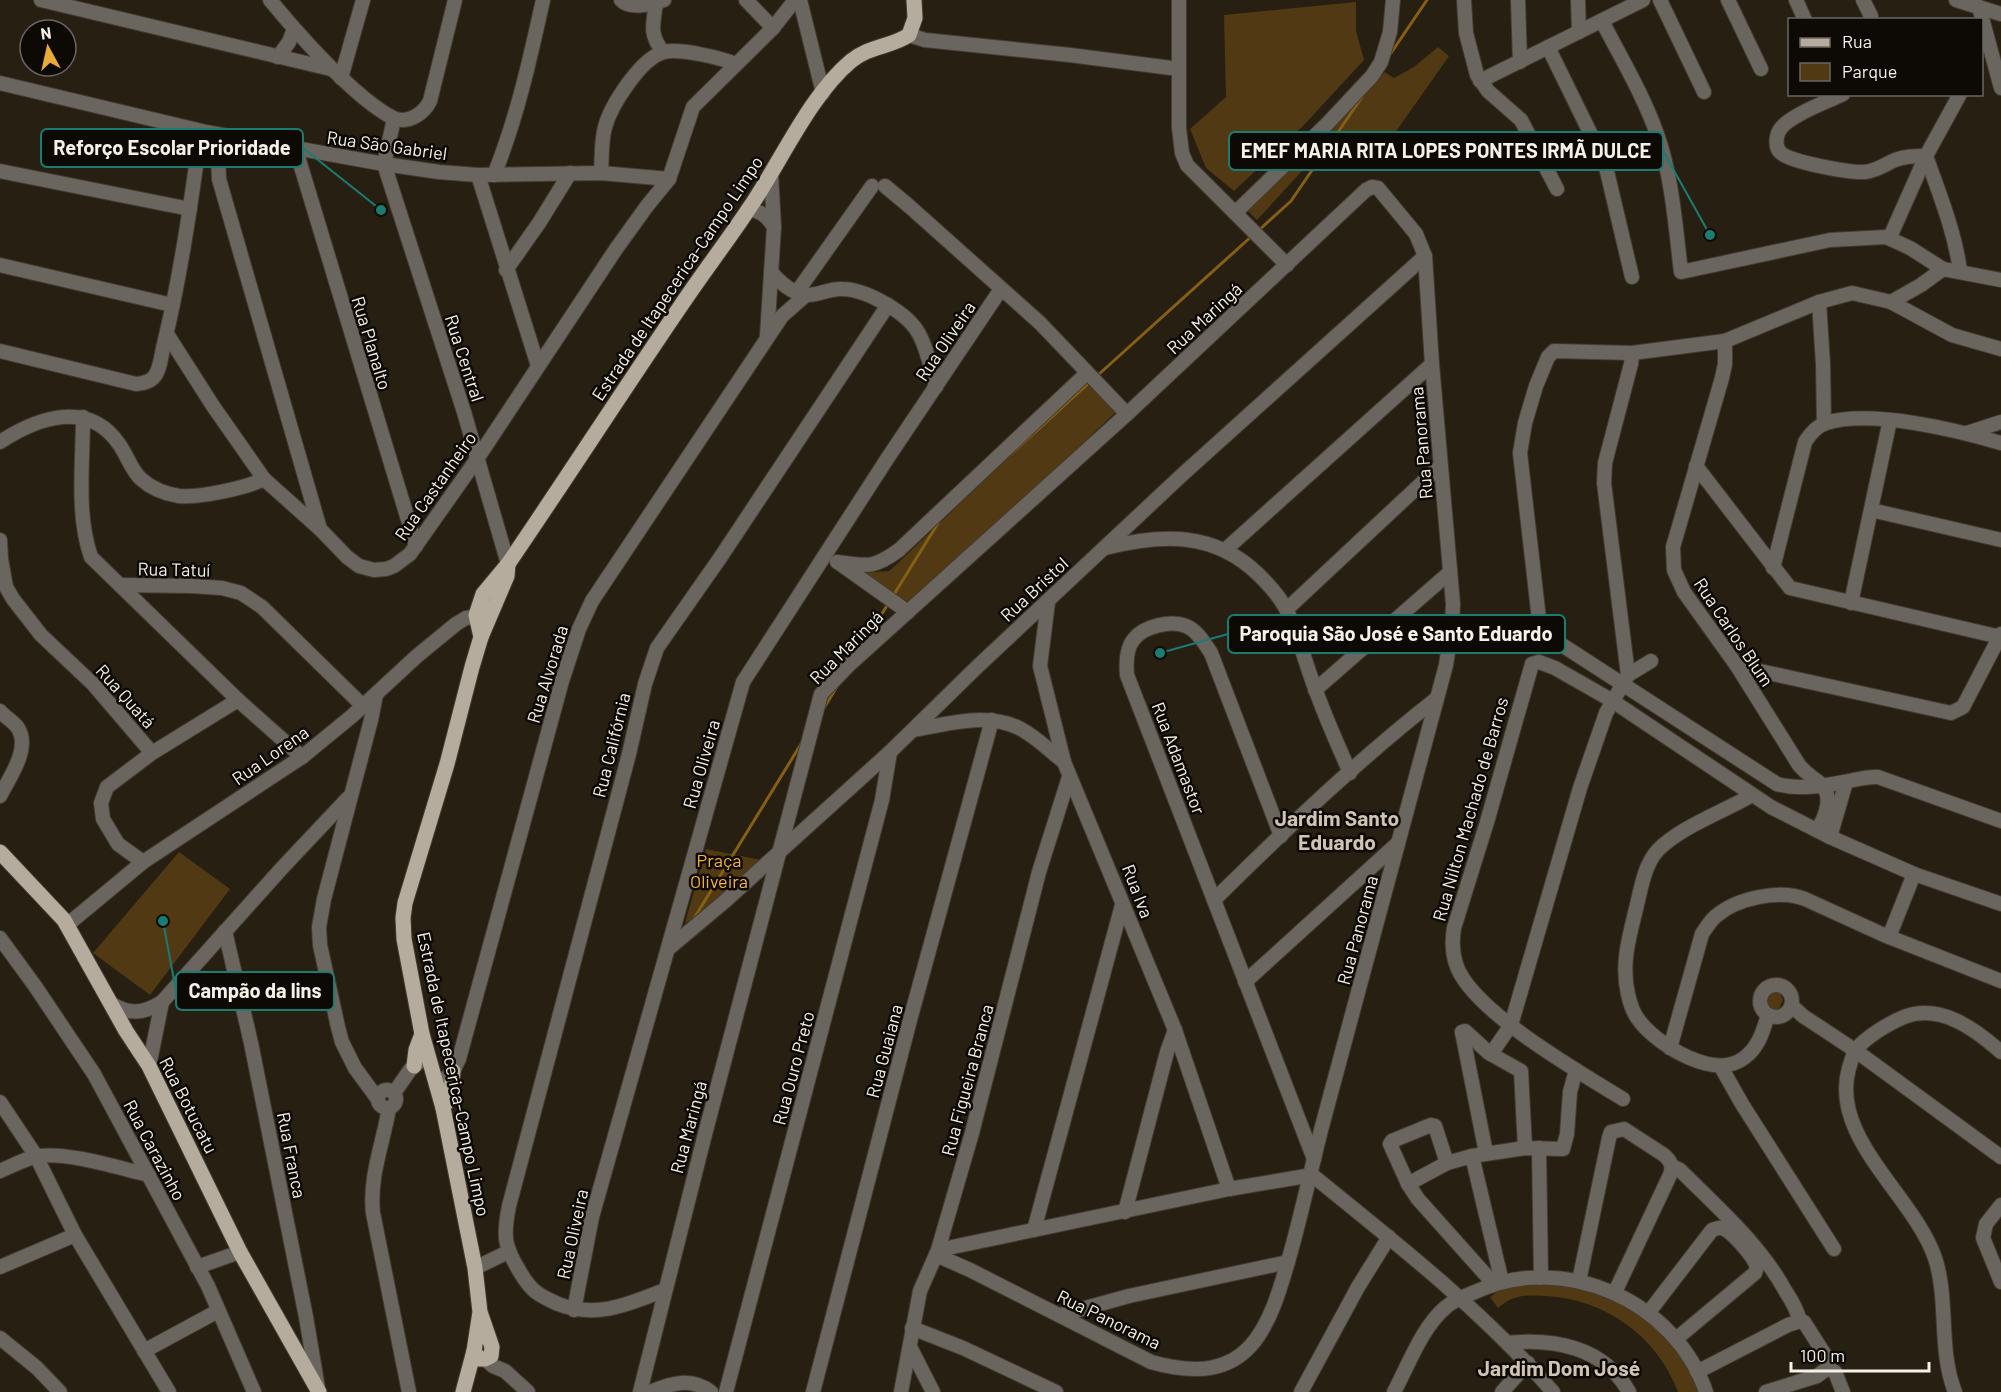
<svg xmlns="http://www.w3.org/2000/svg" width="2001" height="1392" font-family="Barlow,sans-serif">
<rect width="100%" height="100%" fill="#271f12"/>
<g fill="#513a13">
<polygon points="1356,2 1356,31 1364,60 1304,125 1234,191 1206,168 1190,129 1226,97 1224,15"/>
<polygon points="1438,47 1449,56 1371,167 1334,136 1257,220 1247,210 1385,72 1394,78 1414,67"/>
<polygon points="1086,383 1117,411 912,604 859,573 889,571 897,564"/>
<polygon points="706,849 761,860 692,920 685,923"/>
<polygon points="179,852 230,889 150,995 93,953"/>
<polygon points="1771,991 1780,993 1783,1000 1778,1011 1768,1011 1765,1000"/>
<path d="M1532,1281C1556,1284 1582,1286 1605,1295C1648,1312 1684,1349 1700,1392H1678C1657,1336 1605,1299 1546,1296C1525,1295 1514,1294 1498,1308L1490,1297L1504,1287Z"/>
</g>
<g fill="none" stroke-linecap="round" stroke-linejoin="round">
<g stroke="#865f16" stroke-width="3">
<polyline points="1389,56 1427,0"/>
<polyline points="1258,231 1291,201 1362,97"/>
<polyline points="1098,375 1253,235"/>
<polyline points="1011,454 1090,382"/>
<polyline points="893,596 940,520"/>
<polyline points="863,644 888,604"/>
<polyline points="824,708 838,685"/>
<polyline points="693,920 801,744"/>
</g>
<defs>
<g id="minor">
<polyline points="41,0 331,69"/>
<path d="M270,0C299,35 329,69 364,98C373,105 385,115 396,119C410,123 424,113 430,101L455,0"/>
<path d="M621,0C630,10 653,4 664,0"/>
<polyline points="746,0 773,28"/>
<polyline points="800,0 823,93"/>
<polyline points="1179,0 1179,128 1182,153 1187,165 1287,265"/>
<polyline points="1464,0 1466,33 1477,75 1488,91 1521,120 1557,189"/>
<polyline points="1518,0 1520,62"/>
<polyline points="1578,0 1579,32"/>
<polyline points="1660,0 1704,92"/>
<polyline points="1728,0 1761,69"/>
<polyline points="1796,0 1805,20"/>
<polyline points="1863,0 1871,16"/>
<polyline points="1956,0 2001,14"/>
<path d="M656,3C653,25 649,34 663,52"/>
<polyline points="1979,7 2001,88"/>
<path d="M1602,21C1621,58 1644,96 1658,137C1672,176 1676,231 1681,272L1830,240L1886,237L1910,248L1943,269L2001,280"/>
<polyline points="909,35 925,40 1070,55 1179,69"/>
<polyline points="1548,47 1605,163 1632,277"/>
<polyline points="278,57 289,42 294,29"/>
<polyline points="341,78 363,0"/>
<polyline points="1480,81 1643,0"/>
<polyline points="0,83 206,132 384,164 439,172 478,175 601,173 669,179"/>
<path d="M1843,94C1827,102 1787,116 1779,131C1776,137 1775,147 1780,152C1788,162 1851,173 1865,172C1876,171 1884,165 1895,160C1905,156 1915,156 1926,156"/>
<polyline points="394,119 384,164 464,412 508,564"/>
<polyline points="228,137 218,156 219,179 320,529"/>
<polyline points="296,150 416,546"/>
<path d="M1926,156C1939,193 1955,232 1960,271"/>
<polyline points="0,171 190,209"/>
<path d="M601,173C602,158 601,141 605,127C611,105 641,58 664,52C680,48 721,58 736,64"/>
<polyline points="478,175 538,366"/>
<path d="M494,175C517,118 530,59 543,0"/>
<polyline points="885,186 909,206 1040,323 1127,414"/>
<path d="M749,209C762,212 767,216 774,227"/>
<polyline points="1235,213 1328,123 1372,76 1381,62 1390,32 1393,0"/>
<polyline points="1890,237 1926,156 1960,94"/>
<polyline points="0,265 172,305"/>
<polyline points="506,270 539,223 570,173"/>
<path d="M771,272C780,282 791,293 806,295C817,296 830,288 842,289C866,289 908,313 919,334C928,350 931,370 936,387"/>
<polyline points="797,292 872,186"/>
<polyline points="1819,302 1823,364 1824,424"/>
<polyline points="1891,302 1921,285 1943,269"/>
<polyline points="167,334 213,406 264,479 320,529 347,557 359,566 374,570 386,569 394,566 410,554 477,459 616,249 647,206 669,179 693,107 773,28 795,0"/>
<polyline points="767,336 774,227 771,173"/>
<path d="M1725,341V364L1722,378L1673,547L1674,570L1684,592L1737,666L1799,765C1807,775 1813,777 1821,784C1834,796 1825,818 1817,830"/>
<path d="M2001,349L1952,335L1891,302L1852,293L1819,302L1725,341L1632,353L1554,351L1548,357L1536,386L1525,423L1520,453L1539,619L1545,634L1777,784C1798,790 1823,786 1844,782C1856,780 1866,776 1878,777L2001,821"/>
<path d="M0,351L136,384C142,383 148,383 153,378C161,370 161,354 164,344C181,274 191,202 201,131"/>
<path d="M83,417C83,463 76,514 91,557L238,700L302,757"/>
<polyline points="1967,433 2001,422"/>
<path d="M0,442C37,418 88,399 119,444C127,455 131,470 141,479C151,488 166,494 179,496C199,498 246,488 264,479"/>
<polyline points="1696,466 1790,588 2000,637"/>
<polyline points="1871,510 2001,540"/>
<polyline points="0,540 1,559 6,587 13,599 41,635 93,684 152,753"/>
<path d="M1105,548C1162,534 1214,531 1259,575C1269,585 1281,598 1287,611C1299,635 1305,663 1315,688C1325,717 1338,745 1350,773"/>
<polyline points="1225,550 1432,364"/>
<path d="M837,562C867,566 873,569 899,550L1087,373"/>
<polyline points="839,563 908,612"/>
<path d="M1773,568L1805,442C1810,434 1817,426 1826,423C1871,409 1956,430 2001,443"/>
<polyline points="120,585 192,586 222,588 241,593 262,607 363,706"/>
<polyline points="1048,602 1040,666 1064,762 1175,1030 1229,1189"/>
<polyline points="1851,603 1890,420"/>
<polyline points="1287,609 1440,466"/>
<polyline points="1737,666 1951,713 1963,707 2001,634"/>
<polyline points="1628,675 1651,661"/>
<polyline points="1315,690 1449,573"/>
<polyline points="376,695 371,720 324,899 319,927 320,945 338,1027 342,1042 355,1068 377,1098"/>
<path d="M0,711C5,717 14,722 18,728C31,749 9,778 0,796"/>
<path d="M913,730C947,724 986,712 1019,728C1035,736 1050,751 1064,762"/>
<path d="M1752,795C1725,811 1680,827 1658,850C1644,865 1641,889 1636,909C1629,937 1621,965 1628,994C1630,1004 1634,1015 1641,1023C1661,1047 1715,1080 1744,1058C1759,1047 1763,1031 1768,1015"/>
<path d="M1281,836L1211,653C1205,644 1197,630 1186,626C1171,620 1144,626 1134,639C1126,648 1126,663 1127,675L1314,1159"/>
<polyline points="1830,837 1846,782"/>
<polyline points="143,862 118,844 103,819 101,803 107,787 152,753 238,700"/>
<path d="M1214,900C1285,830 1358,760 1436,699"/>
<polyline points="67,925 143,862 302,757 352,716 417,656 456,624 466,618 485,615"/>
<polyline points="225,931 251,1043 306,1317 318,1388"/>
<polyline points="1889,937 1914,874"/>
<polyline points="0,938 35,986 94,1074 208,1286 254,1392"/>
<polyline points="668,949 724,902 890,752 978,666 1183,474 1425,256"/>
<polyline points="1245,982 1398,843"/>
<circle cx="1776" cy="1001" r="16"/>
<path d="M110,1003C129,1015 143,1014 162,1002L282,868L348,798"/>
<polyline points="1792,1006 1803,1016 1856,1051 2001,1157"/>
<polyline points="1462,1032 1465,1031 1489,1053 1521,1071 1525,1148"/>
<polyline points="1462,1032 1486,1153"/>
<path d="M1670,1048L1702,934C1706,928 1710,921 1716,916C1737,898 1780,889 1805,899L1884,935L2001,981"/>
<polyline points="1491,1054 1511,1025 1580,788 1606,713 1628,675 1604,483 1605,463 1631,364 1632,353"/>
<polyline points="149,1066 162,1002"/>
<polyline points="1721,1067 1742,1104 1834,1249"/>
<polyline points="438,1086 453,1071 459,1059 562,681 579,629 592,601 782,316 806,295"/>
<circle cx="387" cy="1099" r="9"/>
<polyline points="394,1093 410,1070 421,1060"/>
<path d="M1623,1099C1581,1073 1470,1010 1456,964C1452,952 1452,940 1454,928L1487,822L1532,664L1539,662L1555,668L1611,700L1771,807L1830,837L1914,874L2001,904"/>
<polyline points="0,1102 36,1156 75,1235 169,1392"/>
<path d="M389,1108C383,1144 369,1177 373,1213L409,1392"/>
<polyline points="1539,1148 1541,1278"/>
<polyline points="1472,1156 1502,1282"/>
<polyline points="1447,1163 1435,1126 1431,1125 1392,1141 1390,1144 1408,1184 1418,1199 1493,1283"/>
<path d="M1672,1166L1680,1170C1718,1208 1760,1244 1786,1292C1792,1301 1797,1310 1800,1321"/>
<path d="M0,1171C12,1166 26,1158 39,1156C69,1152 118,1168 149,1175"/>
<polyline points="1408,1184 1447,1163 1472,1156 1525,1148 1563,1149 1567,1134 1570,1092 1576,1070"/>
<polyline points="2001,1205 1986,1224 1983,1238 2001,1282"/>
<polyline points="1125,1212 1167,1052 1175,1030"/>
<polyline points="1034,1230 1122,905"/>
<path d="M938,1250L1229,1189L1312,1175C1396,1243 1482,1310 1553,1392"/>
<polyline points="0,1267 75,1235"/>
<polyline points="197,1267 240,1252"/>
<polyline points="475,1268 508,1252"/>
<path d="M1579,1281L1609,1138L1611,1132L1624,1129L1664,1155C1671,1161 1673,1166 1670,1175L1615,1292"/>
<path d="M665,1290C629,1304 597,1319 558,1304C538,1295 531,1291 520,1272C504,1246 503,1236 509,1206L629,754L645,684L657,648L720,558L888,305"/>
<polyline points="574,1310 592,1217 743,682 887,459 1001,289"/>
<path d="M1649,1312L1712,1230C1716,1229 1718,1227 1722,1228C1732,1231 1754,1257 1757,1267L1755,1273L1676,1339"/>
<polyline points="1060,1315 1129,1296 1288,1262"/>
<polyline points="912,1328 963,1348 1056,1392"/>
<polyline points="0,1338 37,1368 60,1392"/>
<path d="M1507,1343C1554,1338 1604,1347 1629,1392"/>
<polyline points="910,1347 933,1392"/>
<polyline points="144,1351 218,1311"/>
<polyline points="485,1359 493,1366 505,1371 528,1392"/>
<polyline points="1828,1368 1835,1372 1843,1392"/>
<polyline points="1697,1372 1788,1325 1800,1321 1804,1322 1827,1358 1828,1368 1817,1376 1766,1392"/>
<path d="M640,1392L704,1138L821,694L850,664L1127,414L1366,190L1372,187L1378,188L1416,234L1425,256L1432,364L1453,604L1452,626L1446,665L1321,1130C1311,1170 1302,1211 1291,1251C1269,1330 1250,1390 1151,1362L970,1270L936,1255"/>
<path d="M650,1392C672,1383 691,1377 711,1392"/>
<polyline points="726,1392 882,800 890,752"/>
<polyline points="813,1392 910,1020 992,720"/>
<polyline points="901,1392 920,1291 938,1250 972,1133 1039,872 1069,777"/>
<polyline points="1301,1392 1358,1287 1389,1237"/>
<path d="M1394,1392C1409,1364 1422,1327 1446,1307C1454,1300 1465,1296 1475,1292C1562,1251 1675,1300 1706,1392"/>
<polyline points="1502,1392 1528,1363"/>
<path d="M1955,1392C1938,1349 1949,1301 1935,1258C1914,1196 1829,1137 1849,1068C1851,1063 1852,1056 1855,1051C1864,1038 1889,1023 1904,1017C1940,1003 1975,1029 2001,1052"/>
</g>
<g id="major">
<path d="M481,637L476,615L483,594L508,564C566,479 622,392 680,307C702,274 726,243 748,210C780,164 809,96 851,61C869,46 891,47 909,35L915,18L914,0"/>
<polyline points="0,852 64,920 126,1031 149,1066 240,1252 319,1392"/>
<polyline points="414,1066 416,1050 422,1034"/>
<polyline points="443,1108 451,1094 453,1071"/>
<polyline points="480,1312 474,1351 479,1359 485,1359 491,1356 492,1347 480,1312 475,1268 443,1108 422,1034 404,939 403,918 405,903 447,764 472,667 481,637 507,576 508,564"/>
<polyline points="463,1392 474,1351"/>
</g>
</defs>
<use href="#minor" stroke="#443c30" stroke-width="16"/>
<use href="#major" stroke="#443c30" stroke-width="17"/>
<use href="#minor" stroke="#6a665f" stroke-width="14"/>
<use href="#major" stroke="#b5ac9e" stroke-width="15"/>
</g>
<g text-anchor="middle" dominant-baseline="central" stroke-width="5" stroke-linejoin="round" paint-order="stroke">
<g font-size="18" fill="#f6f0e8" stroke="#0d0a05">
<text transform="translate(387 145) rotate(8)">Rua São Gabriel</text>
<text transform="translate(677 278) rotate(-56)">Estrada de Itapecerica-Campo Limpo</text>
<text transform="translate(1204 318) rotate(-43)">Rua Maringá</text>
<text transform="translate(945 341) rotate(-56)">Rua Oliveira</text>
<text transform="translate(372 343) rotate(73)">Rua Planalto</text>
<text transform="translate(465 358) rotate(72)">Rua Central</text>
<text transform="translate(1421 443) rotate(-95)">Rua Panorama</text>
<text transform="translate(435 486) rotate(-55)">Rua Castanheiro</text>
<text transform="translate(174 569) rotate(1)">Rua Tatuí</text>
<text transform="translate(1034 589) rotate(-43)">Rua Bristol</text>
<text transform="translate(1734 632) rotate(56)">Rua Carlos Blum</text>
<text transform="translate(846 647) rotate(-45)">Rua Maringá</text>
<text transform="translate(547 674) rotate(-73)">Rua Alvorada</text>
<text transform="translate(126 696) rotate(48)">Rua Quatá</text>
<text transform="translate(611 745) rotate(-76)">Rua Califórnia</text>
<text transform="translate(270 755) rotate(-35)">Rua Lorena</text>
<text transform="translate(1179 758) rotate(69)">Rua Adamastor</text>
<text transform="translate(701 764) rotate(-74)">Rua Oliveira</text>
<text transform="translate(1470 809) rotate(-74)">Rua Nilton Machado de Barros</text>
<text transform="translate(1138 891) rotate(69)">Rua Iva</text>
<text transform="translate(1357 930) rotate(-75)">Rua Panorama</text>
<text transform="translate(884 1051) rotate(-75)">Rua Guaiana</text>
<text transform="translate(793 1068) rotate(-75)">Rua Ouro Preto</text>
<text transform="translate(454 1074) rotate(78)">Estrada de Itapecerica-Campo Limpo</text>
<text transform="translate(967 1080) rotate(-75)">Rua Figueira Branca</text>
<text transform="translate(189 1105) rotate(63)">Rua Botucatu</text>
<text transform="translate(688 1127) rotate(-75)">Rua Maringá</text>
<text transform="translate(155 1150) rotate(62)">Rua Carazinho</text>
<text transform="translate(292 1155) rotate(79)">Rua Franca</text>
<text transform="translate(572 1234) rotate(-78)">Rua Oliveira</text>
<text transform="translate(1109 1319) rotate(26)">Rua Panorama</text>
</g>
<g font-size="18" fill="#f9b539" stroke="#0d0a05">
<text x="719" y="860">Praça<tspan x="719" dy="21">Oliveira</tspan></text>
</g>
<g font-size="21" font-weight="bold" fill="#cfc3b3" stroke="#0d0a05">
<text x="1337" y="817">Jardim Santo<tspan x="1337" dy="24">Eduardo</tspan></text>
<text x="1559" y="1367">Jardim Dom José</text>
</g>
</g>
<path fill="none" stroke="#1b7c74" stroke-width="2" d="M381 210L303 148M1710 235L1663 151M1160 653L1228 634M163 921L176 991"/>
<g fill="#1b7c74" stroke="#0d0a05" stroke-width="2">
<circle cx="381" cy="210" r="6"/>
<circle cx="1710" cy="235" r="6"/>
<circle cx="1160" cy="653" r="6"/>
<circle cx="163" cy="921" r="6"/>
</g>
<g fill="#0d0a05" stroke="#1b7c74" stroke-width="2">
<rect x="41" y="129" width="262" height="38" rx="6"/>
<rect x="1229" y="132" width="434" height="38" rx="6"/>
<rect x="1228" y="615" width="337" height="38" rx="6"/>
<rect x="176" y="972" width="158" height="38" rx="6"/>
</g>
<g font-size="20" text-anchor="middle" font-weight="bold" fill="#f6f0e8">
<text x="172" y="155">Reforço Escolar Prioridade</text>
<text x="1446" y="158">EMEF MARIA RITA LOPES PONTES IRMÃ DULCE</text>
<text x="1396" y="641">Paroquia São José e Santo Eduardo</text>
<text x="255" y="998">Campão da lins</text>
</g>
<rect x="1788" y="18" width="195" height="78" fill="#0d0a05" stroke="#6a6660" stroke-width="1.5"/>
<rect x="1800" y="38" width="30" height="9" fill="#b5ac9e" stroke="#6a6660" stroke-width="1.5"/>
<text x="1842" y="48" font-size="18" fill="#f6f0e8">Rua</text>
<rect x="1800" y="63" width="30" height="18" fill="#513a13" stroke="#6a6660" stroke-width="1.5"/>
<text x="1842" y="78" font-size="18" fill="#f6f0e8">Parque</text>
<g transform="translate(48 48) rotate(352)"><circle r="28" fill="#0d0a05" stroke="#6a6660" stroke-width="1.5"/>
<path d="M0-4.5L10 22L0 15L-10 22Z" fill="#eaaa38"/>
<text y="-9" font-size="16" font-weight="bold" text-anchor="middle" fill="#f6f0e8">N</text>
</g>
<path d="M1791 1362v9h138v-9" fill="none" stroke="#f6f0e8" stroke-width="3"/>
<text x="1800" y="1362" font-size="18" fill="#f6f0e8" stroke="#0d0a05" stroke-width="4.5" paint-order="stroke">100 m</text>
</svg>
